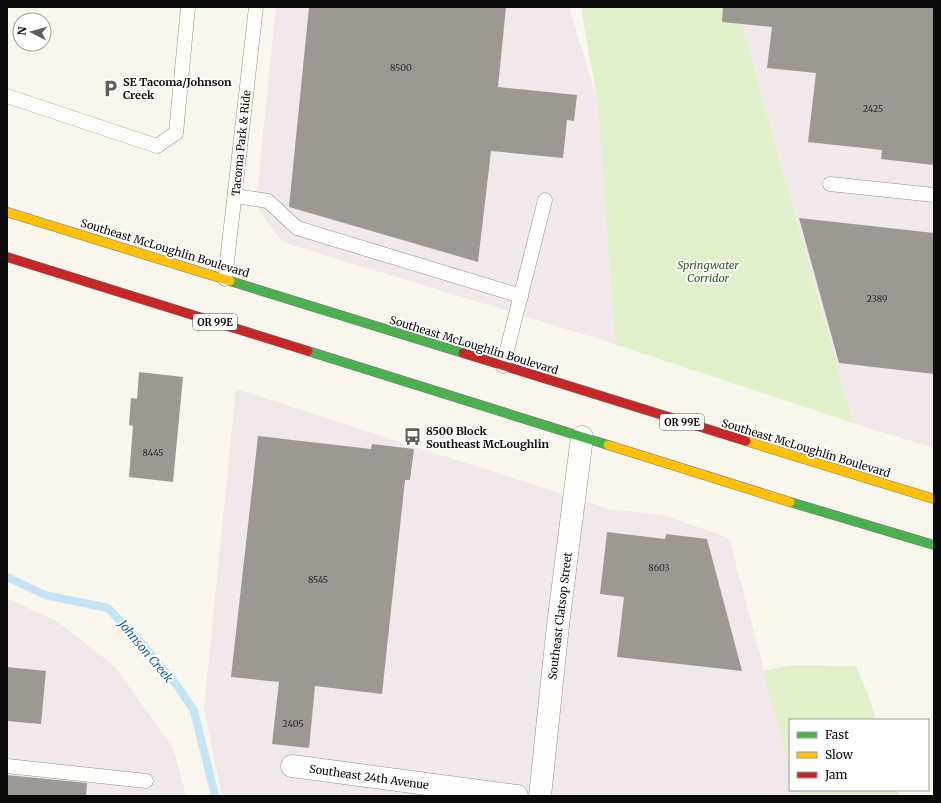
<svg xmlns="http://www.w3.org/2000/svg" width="941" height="803" font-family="Merriweather,serif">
<rect width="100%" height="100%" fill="#f9f6ed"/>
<g fill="#f0e8eb">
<polygon points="276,7 569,7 597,99 615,344 282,242 256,205"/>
<polygon points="737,7 934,7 934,448 853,423"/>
<polygon points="236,389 609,509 663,515 729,538 790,768 790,790 796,790 797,796 222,796 204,710"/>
<polygon points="7,598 58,622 115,667 173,748 186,796 7,796"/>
</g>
<g fill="#e2efcb">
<polygon points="581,7 737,7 853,423 615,344 597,99"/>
<polygon points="792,665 856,666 869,697 876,720 790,720 790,770 763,671"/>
<polygon points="796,790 896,790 901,796 798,796"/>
</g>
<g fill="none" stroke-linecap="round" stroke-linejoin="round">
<polyline stroke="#c2e4f5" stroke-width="8" points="7,577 45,595 108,608 145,647 179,688 194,711 215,796"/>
</g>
<g fill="#9c9893">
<polygon points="309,7 506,7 498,87 577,95 574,121 567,120 563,158 491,151 478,262 289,207"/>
<polygon points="723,7 934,7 934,165 881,159 882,150 808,142 816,73 767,68 772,27 722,22"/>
<polygon points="799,218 934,233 934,374 839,363"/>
<polygon points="139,372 183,377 173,482 129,477 133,426 129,425 131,398 137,399"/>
<polygon points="258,436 371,449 372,444 414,449 410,480 405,480 382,694 315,686 309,748 272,744 279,682 231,677"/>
<polygon points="607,532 665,539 666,534 707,539 742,671 617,657 624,597 600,594"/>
<polygon points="7,667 46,671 41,724 7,721"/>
<polygon points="7,775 87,783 86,796 7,796"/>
</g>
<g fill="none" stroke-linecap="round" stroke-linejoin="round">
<defs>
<g id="lane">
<polyline points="7,96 157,146 176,133 188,7"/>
<polyline points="830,184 934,195"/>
<polyline points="235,196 268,201 297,228 521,296"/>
<polyline points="225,279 256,7"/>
<polyline points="503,366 545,200"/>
<polyline points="7,766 146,781"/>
</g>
<g id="street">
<polyline points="292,766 517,796"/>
<polyline points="540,796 558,625 582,437"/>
</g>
<g id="fast">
<polyline points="230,281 463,353"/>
<polyline points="308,351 608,445"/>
<polyline points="790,502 934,545"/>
</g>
<g id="slow">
<polyline points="7,212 230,281"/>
<polyline points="746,441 934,499"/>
<polyline points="608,445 790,502"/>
</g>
<g id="jam">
<polyline points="7,257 308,351"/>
<polyline points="463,353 746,441"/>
</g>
</defs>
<use href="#lane" stroke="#92908c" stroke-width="15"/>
<use href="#street" stroke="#92908c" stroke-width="23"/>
<use href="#fast" stroke="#7f7e7a" stroke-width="10"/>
<use href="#slow" stroke="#7f7e7a" stroke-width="10"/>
<use href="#jam" stroke="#7f7e7a" stroke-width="10"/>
<use href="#lane" stroke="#fefefc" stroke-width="14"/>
<use href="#street" stroke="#fefefc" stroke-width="22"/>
<use href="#fast" stroke="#4caf50" stroke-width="9"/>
<use href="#slow" stroke="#ffc107" stroke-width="9"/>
<use href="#jam" stroke="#c62828" stroke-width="9"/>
</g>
<defs>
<symbol id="parking-bare" viewBox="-9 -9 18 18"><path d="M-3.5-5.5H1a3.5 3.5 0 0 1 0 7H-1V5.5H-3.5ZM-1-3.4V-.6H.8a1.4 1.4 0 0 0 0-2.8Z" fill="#5e5d59" stroke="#fff" stroke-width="2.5" paint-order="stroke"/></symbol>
<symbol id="bus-bare" viewBox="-9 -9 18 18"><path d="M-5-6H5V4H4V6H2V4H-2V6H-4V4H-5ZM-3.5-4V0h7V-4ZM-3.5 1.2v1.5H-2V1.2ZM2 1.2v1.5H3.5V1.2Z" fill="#5e5d59" stroke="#fff" stroke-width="2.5" paint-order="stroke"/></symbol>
</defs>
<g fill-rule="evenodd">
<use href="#parking-bare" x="98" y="76" width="25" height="25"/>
<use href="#bus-bare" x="400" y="424" width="25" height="25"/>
</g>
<g text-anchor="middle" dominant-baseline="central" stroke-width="4" stroke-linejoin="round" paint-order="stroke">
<g font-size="9" fill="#2e2e2c">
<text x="401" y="67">8500</text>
<text x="873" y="108">2425</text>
<text x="877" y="298">2389</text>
<text x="153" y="452">8445</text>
<text x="659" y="567">8603</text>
<text x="318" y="579">8545</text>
<text x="293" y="723">2405</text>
</g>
<g fill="#fff" stroke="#545454" stroke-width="1">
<rect x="193" y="314" width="44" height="16" rx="3"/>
<rect x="660" y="414" width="44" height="16" rx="3"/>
</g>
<g font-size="10" font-weight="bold" fill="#0a0a0a">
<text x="215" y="322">OR 99E</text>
<text x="682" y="422">OR 99E</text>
</g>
<g font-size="11" font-weight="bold" fill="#0a0a0a" stroke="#fff" text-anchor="start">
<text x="123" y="82">SE Tacoma/Johnson<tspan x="123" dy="13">Creek</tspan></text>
<text x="426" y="431">8500 Block<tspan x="426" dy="13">Southeast McLoughlin</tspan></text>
</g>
<g font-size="11" fill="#0a0a0a" stroke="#fff">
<text transform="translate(241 143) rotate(-84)">Tacoma Park &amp; Ride</text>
<text transform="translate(165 248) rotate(17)">Southeast McLoughlin Boulevard</text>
<text transform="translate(474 345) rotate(17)">Southeast McLoughlin Boulevard</text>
<text transform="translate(806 448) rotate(17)">Southeast McLoughlin Boulevard</text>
<text transform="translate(560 616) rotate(-83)">Southeast Clatsop Street</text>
<text transform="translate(369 777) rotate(8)">Southeast 24th Avenue</text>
</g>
<g font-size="11" font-style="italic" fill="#2a621a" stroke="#fff">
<text x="708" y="265">Springwater<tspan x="708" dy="13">Corridor</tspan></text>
</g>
<g font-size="12" font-style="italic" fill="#11639e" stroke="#fff">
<text transform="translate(146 651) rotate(50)">Johnson Creek</text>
</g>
</g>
<rect width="941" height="803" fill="none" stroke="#0a0a0a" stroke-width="16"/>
<rect x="789" y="719" width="140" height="72" fill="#ffffff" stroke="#9d9d9d"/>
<rect x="797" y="732" width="20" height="6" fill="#4caf50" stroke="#9d9d9d"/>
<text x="825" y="739" font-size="12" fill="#0a0a0a">Fast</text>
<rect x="797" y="752" width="20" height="6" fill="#ffc107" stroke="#9d9d9d"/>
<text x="825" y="759" font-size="12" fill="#0a0a0a">Slow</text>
<rect x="797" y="772" width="20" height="6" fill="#c62828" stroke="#9d9d9d"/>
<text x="825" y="779" font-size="12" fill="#0a0a0a">Jam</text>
<g transform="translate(32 32) rotate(276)"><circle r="19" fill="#ffffff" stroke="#9d9d9d"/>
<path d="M0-3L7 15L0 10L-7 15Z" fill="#5e5d59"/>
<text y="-6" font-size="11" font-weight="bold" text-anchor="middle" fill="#0a0a0a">N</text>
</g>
</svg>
